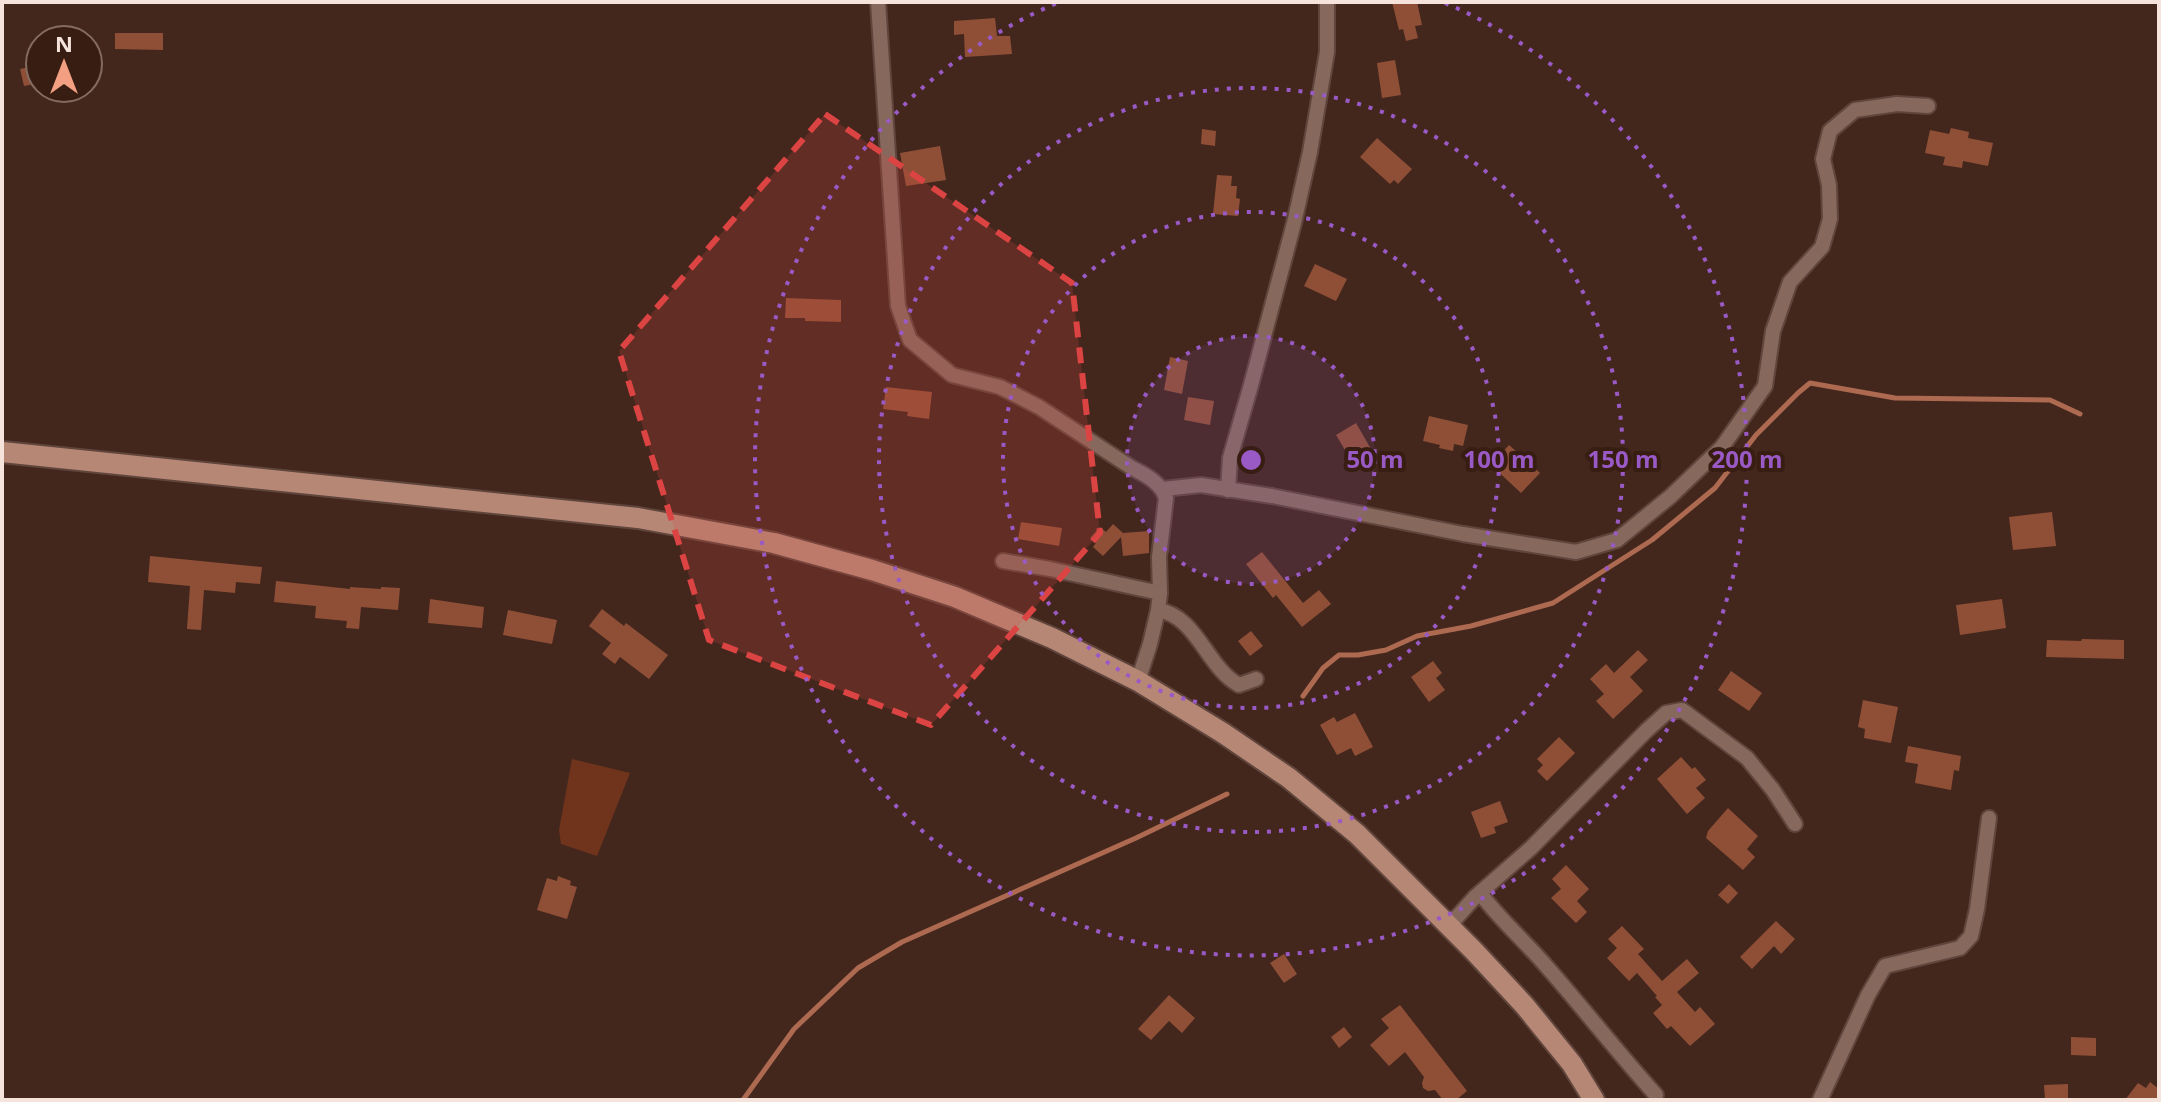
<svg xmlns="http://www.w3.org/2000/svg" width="2161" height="1102" font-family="'Open Sans',sans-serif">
<rect width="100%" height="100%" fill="#43271d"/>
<polygon fill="#70341d" points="572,759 630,773 597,856 561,844 559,830"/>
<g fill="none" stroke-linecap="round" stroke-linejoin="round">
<g stroke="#ad6a51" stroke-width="5">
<polyline points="1303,696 1323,668 1339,655 1358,655 1386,650 1417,636 1471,626 1553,603 1652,540 1715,488 1756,435 1798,393 1810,383 1895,398 2050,400 2080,414"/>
<polyline points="743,1100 794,1029 858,968 902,942 1136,838 1227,794"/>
</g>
</g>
<g fill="#8f4f37">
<polygon points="1392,2 1417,2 1422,25 1415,26 1418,38 1406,41 1403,29 1399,30"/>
<polygon points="995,18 997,36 1010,36 1012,54 965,57 964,34 954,35 954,21"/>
<polygon points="115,33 163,33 163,50 115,49"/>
<polygon points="1395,60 1401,95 1382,98 1377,63"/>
<polygon points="40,65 40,83 24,86 20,69"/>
<polygon points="1951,128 1969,132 1968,138 1993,143 1988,166 1963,161 1962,168 1943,165 1945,157 1925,153 1930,130 1949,134"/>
<polygon points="1202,129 1216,131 1215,146 1201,144"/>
<polygon points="1377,138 1412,169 1398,184 1394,180 1390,184 1360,157"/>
<polygon points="940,146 946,180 906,186 900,153"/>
<polygon points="1217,175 1232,176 1231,186 1237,186 1236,198 1240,199 1238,216 1213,214"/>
<polygon points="1315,264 1347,279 1336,301 1304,286"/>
<polygon points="786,298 841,300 841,322 805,321 805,318 785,318"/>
<polygon points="1170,357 1188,361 1182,394 1164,390"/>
<polygon points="886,387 932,392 929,419 907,416 908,412 883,409"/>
<polygon points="1188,397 1214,401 1210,425 1184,420"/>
<polygon points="1429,416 1468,425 1463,446 1454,444 1453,451 1439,448 1440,445 1423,441"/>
<polygon points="1356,423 1371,449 1351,460 1336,435"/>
<polygon points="1509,445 1540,473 1521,493 1491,465"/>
<polygon points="2052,512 2056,546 2013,550 2009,517"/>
<polygon points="1021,522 1062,528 1059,546 1018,539"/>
<polygon points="1113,524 1123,533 1149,531 1149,553 1123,556 1121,537 1103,556 1093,547 1096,543 1090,538 1100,527 1106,532"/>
<polygon points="1262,552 1303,603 1319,590 1331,604 1302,627 1276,595 1273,598 1246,564"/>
<polygon points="150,556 262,567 260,584 236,582 235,593 204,590 201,630 187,629 190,586 148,582"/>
<polygon points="276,581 350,589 350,587 381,589 381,587 400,588 398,610 361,607 359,629 346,628 347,621 315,618 316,606 274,602"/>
<polygon points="430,599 484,607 482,628 428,623"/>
<polygon points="2002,599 2006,628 1960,635 1956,605"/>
<polygon points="602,609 624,626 626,623 668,655 649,679 620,657 615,664 602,654 611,643 589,626"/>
<polygon points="508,610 557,620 552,644 503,635"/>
<polygon points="1251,631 1263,646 1250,656 1238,641"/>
<polygon points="2082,639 2124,640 2124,659 2046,657 2047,640 2081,641"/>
<polygon points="1638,650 1648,660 1630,677 1643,691 1613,719 1596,701 1604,694 1590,679 1606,664 1614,673"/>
<polygon points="1433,661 1442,673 1436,678 1445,690 1429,702 1411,677"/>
<polygon points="1731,671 1762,693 1749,711 1718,690"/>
<polygon points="1863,700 1898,707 1891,743 1864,738 1865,729 1858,727"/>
<polygon points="1355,713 1373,747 1355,756 1351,748 1337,755 1320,725 1334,717 1337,722"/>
<polygon points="1559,737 1575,753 1547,781 1537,771 1543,765 1537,759"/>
<polygon points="1908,746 1961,756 1959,771 1954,770 1951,790 1915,783 1918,764 1905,762"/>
<polygon points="1681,757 1692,769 1695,767 1706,780 1696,788 1705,798 1687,814 1657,779"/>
<polygon points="1500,801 1508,822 1494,827 1496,833 1481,838 1471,812"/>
<polygon points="1728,808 1758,836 1747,849 1755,857 1743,870 1706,838 1708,831"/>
<polygon points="1566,865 1589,889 1577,901 1587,912 1576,923 1551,898 1561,889 1552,879"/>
<polygon points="558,876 571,881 570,885 577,887 567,919 537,910 547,878 557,881"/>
<polygon points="1729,884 1738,893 1728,904 1718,895"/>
<polygon points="1776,921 1795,939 1781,954 1774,946 1752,969 1740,957"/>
<polygon points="1622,926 1644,949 1638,954 1662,981 1687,959 1699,973 1677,992 1695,1012 1700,1007 1715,1024 1690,1046 1671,1026 1667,1029 1653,1013 1662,1005 1655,997 1657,996 1637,973 1629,981 1607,958 1617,948 1608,939"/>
<polygon points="1284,954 1297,974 1284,983 1270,963"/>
<polygon points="1169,995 1195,1018 1182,1033 1169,1021 1151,1040 1138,1029"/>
<polygon points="1400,1005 1467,1091 1456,1100 1443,1100 1435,1090 1428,1091 1423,1088 1422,1083 1424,1077 1405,1052 1389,1066 1370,1045 1389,1028 1381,1019"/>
<polygon points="1344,1027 1352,1037 1339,1048 1331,1037"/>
<polygon points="2071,1037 2096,1038 2096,1056 2071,1055"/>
<polygon points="2150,1082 2159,1089 2159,1100 2125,1100 2138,1083 2146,1088"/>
<polygon points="2068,1084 2068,1100 2045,1100 2044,1085"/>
</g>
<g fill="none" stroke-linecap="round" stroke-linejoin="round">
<defs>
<g id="minor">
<path d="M878,2L898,306L910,340L952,375L1000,387L1039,407L1132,468C1146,475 1161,483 1166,498L1159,557L1160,593L1158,610L1150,644L1138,681"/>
<polyline points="1163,489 1201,485 1272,496 1463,534 1576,552 1617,540 1671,496 1722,447 1765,386 1773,331 1790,282 1822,247 1830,219 1829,185 1823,159 1830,131 1855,110 1897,104 1928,106"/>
<polyline points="1228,490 1230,458 1251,385 1294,223 1310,152 1327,52 1327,2"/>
<polyline points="1003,561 1050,569 1160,593"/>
<path d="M1158,610C1197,616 1207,668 1239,685L1256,679"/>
<path d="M1480,893C1501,921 1525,941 1547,967C1584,1009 1618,1053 1656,1095"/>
<polyline points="1449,926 1475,897 1531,848 1646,731 1666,713 1682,710 1747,758 1773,790 1795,824"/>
<polyline points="1820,1100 1868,995 1885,966 1960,948 1971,936 1977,909 1989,818"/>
</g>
<polyline id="secondary" points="2,452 638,518 774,543 872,570 955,597 1052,638 1138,681 1223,733 1289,778 1357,834 1474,951 1525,1006 1572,1064 1594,1100"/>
</defs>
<use href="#minor" stroke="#60453c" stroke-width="18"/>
<use href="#secondary" stroke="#60453c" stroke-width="24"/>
<use href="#minor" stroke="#86685d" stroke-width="14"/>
<use href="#secondary" stroke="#b68775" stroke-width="20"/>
</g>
<path fill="#db4443" fill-opacity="0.2" stroke="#db4443" stroke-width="6" stroke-dasharray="16 10" stroke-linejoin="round" d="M825,114L1072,283L1100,533L931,725L709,640L619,351Z"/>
<circle cx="1251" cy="460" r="124" fill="#9a5ac6" fill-opacity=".12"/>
<g fill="none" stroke="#9a5ac6" stroke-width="4" stroke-dasharray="4 8">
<circle cx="1251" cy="460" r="124"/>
<circle cx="1251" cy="460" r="248"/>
<circle cx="1251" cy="460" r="372"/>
<path d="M1445 3A496 496 0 1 1 1057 3"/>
</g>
<circle cx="1251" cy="460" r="12" fill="#9a5ac6" stroke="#381d13" stroke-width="4"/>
<g font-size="24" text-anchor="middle" font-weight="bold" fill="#9a5ac6" stroke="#381d13" stroke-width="8" stroke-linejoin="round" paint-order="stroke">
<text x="1375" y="468">50 m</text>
<text x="1499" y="468">100 m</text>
<text x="1623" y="468">150 m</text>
<text x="1747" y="468">200 m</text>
</g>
<rect width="2161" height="1102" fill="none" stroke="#f6e3dc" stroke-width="8"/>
<g transform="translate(64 64)"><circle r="38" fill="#381d13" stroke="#846c63" stroke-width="2"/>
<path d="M0-6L14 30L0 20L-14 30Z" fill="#f2a081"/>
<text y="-12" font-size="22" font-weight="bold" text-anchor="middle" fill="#f6e3dc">N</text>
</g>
</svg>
